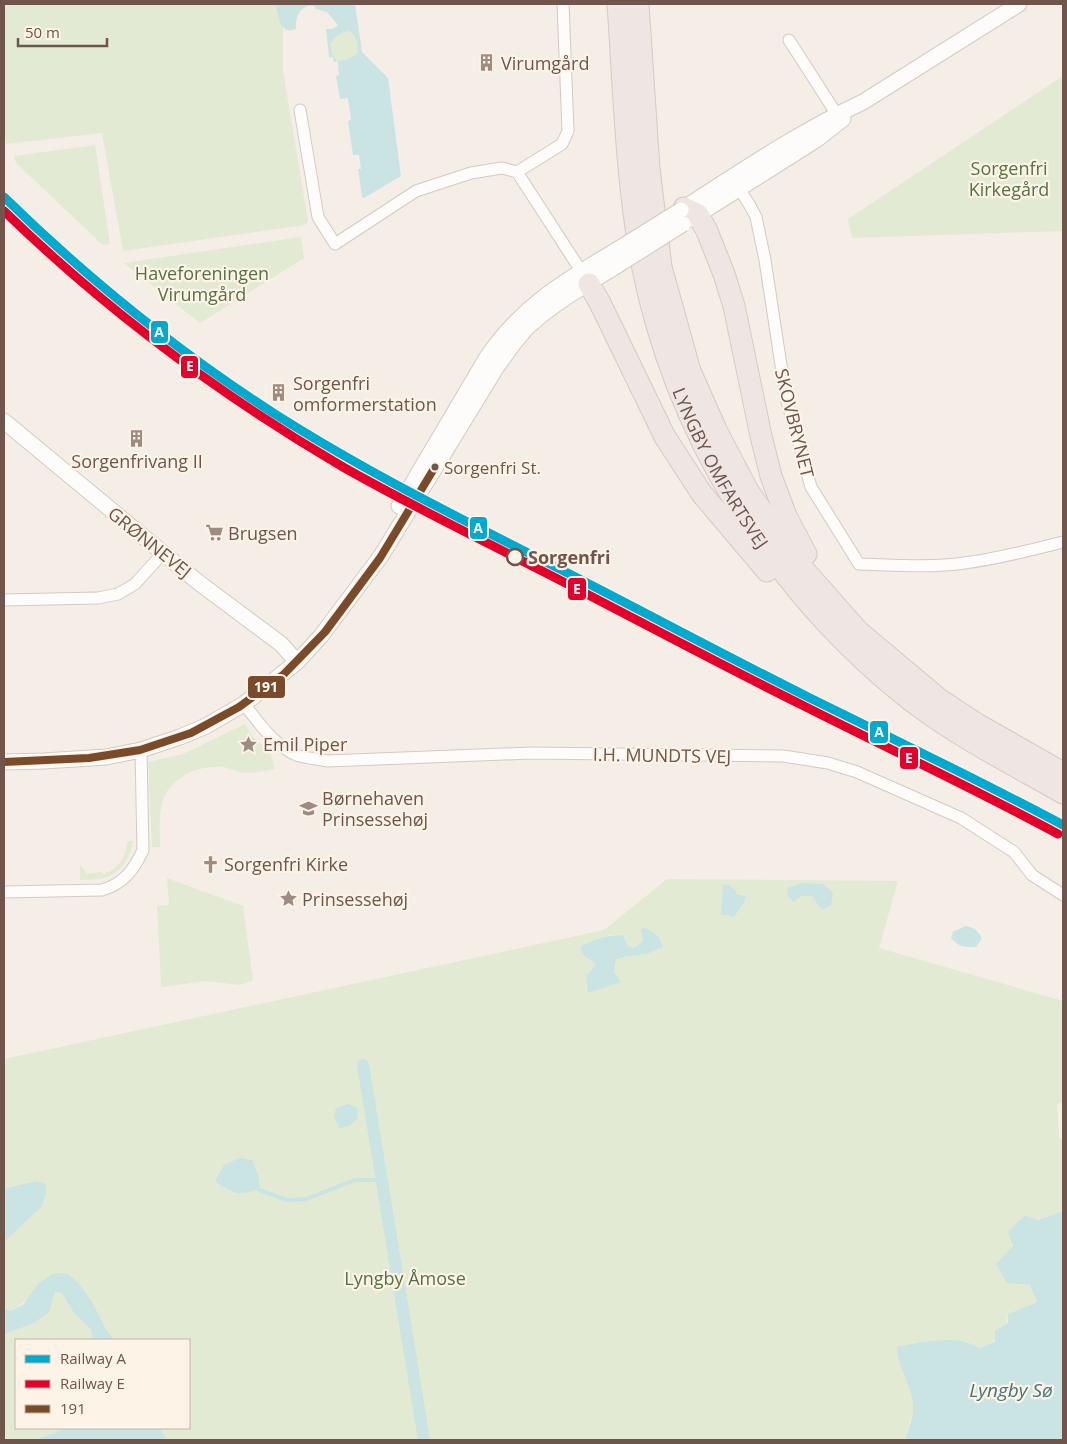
<svg xmlns="http://www.w3.org/2000/svg" width="1067" height="1444" font-family="'Open Sans',sans-serif">
<rect width="100%" height="100%" fill="#f4eee7"/>
<g fill="#e2ead3" fill-rule="evenodd">
<polygon points="4,4 279,4 283,26 283,71 308,221 305,225 123,251 102,133 6,144 4,132"/>
<path d="M348,31C357,35 359,45 357,54C350,58 344,62 336,60L332,52L330,44C334,37 340,33 348,31Z"/>
<polygon points="1063,76 1063,231 852,238 848,219"/>
<polygon points="95,145 110,244 103,245 16,163 14,156"/>
<polygon points="301,237 304,258 200,323 124,263"/>
<path d="M245,724L252,736L266,748L271,755L275,769C264,771 250,774 240,772C234,771 228,767 222,767C199,765 174,776 164,797C158,811 160,832 160,847H152L148,762L183,754Z"/>
<path d="M128,841H133C127,872 110,881 80,880V865L87,874L101,872L104,874C123,865 123,860 128,841Z"/>
<polygon points="167,878 243,906 253,981 239,985 207,981 161,987 157,906 169,905"/>
<path d="M667,879L898,881L879,948L1063,1001V1102L1057,1104L1059,1138L1063,1140V1211L1038,1220L1025,1215C1010,1232 1010,1261 1007,1283L1030,1285L1037,1302L1008,1314C1007,1332 995,1341 980,1348L966,1342L902,1368L907,1379L914,1406L905,1440H167L160,1428H189V1340H114C111,1335 107,1332 105,1327C95,1306 86,1287 67,1273L11,1311L4,1309V1242C20,1225 46,1209 46,1184L36,1181L4,1190V1059L604,930ZM724,884L730,885L736,890V894L746,896L721,914ZM610,935H623L628,946L634,948L643,941L647,954L623,957L616,960L614,972L621,982L605,986L591,970L596,964L583,955L590,941L602,939Z"/>
<polygon points="55,1292 62,1292 74,1313 91,1330 92,1340 16,1340 16,1428 66,1428 35,1440 4,1440 4,1334 32,1324 52,1303"/>
</g>
<g fill="#cae3e3" fill-rule="evenodd">
<path d="M276,4H355L362,52L388,78L401,176L364,198L362,197L358,169H361L359,155H353L348,121L351,120L348,98L340,99L336,76L339,75L338,61L334,62L333,57H329L326,29H333L338,25L327,12L316,9L314,6C300,4 295,18 296,29C280,36 278,15 276,4ZM348,31C357,35 359,45 357,54C350,58 344,62 336,60L332,52L330,44C334,37 340,33 348,31Z"/>
<polygon points="803,883 823,884 833,893 831,905 822,910 812,896 801,896 794,902 787,895 788,888"/>
<polygon points="723,884 729,885 736,890 736,894 746,896 743,904 734,917 721,914"/>
<path d="M965,926C974,927 978,931 982,938L976,947C967,948 957,946 951,938L953,932Z"/>
<path d="M646,928L658,936L663,947L647,954L623,957L616,960L614,972L621,982L588,993L586,977L596,964L583,955L580,947C593,939 608,935 623,935L628,946L634,948L643,941L641,929Z"/>
<polygon points="348,1104 358,1108 357,1119 349,1126 340,1128 334,1117 336,1108"/>
<path d="M240,1158L252,1160L258,1174L260,1187C243,1198 230,1193 215,1181L224,1165Z"/>
<polygon points="36,1181 46,1184 46,1193 41,1207 4,1242 4,1189"/>
<path d="M1063,1211V1440H905C908,1430 914,1416 913,1405C912,1385 897,1367 897,1347C919,1343 944,1337 965,1342C970,1343 975,1346 980,1348L995,1341V1331L1008,1323V1314L1037,1302L1030,1285L1007,1283L996,1264L1013,1246L1008,1232L1025,1215L1038,1220Z"/>
<path d="M67,1273C86,1287 95,1307 105,1327C107,1332 111,1335 114,1340H92L91,1330L74,1313L62,1293L55,1292L49,1312L32,1324L4,1334V1309L11,1311L24,1304L38,1284L52,1274Z"/>
<polygon points="66,1428 160,1428 167,1440 35,1440"/>
</g>
<g fill="none" stroke-linecap="round" stroke-linejoin="round">
<polyline stroke="#cae3e3" stroke-width="4" points="257,1189 287,1200 306,1199 355,1180 382,1180"/>
<polyline stroke="#cae3e3" stroke-width="12" points="363,1065 424,1440"/>
<defs>
<g id="minor">
<polyline points="789,40 841,121"/>
<polyline points="300,110 318,217 335,244 416,191 471,173 502,168 517,172 562,144 568,131 563,4"/>
<polyline points="517,172 585,277"/>
<path d="M736,184L749,204L756,217L765,260L786,398L811,487L859,564C894,565 930,568 964,563C998,559 1031,550 1063,542"/>
<polyline points="4,600 98,598 118,594 135,584 163,553"/>
<path d="M244,704C259,723 275,747 299,756C308,758 318,759 327,761L531,753L783,756L828,763L857,772L961,818L1014,852L1032,875L1063,895"/>
<path d="M4,892L102,890C123,884 134,870 143,850L141,750"/>
</g>
<g id="tertiary">
<path d="M681,210C740,172 799,132 863,102L1019,4"/>
<polyline points="691,219 816,140 843,119"/>
<polyline points="4,421 198,582 281,644 297,662"/>
<path d="M399,506L487,357C522,306 563,282 615,251"/>
<path d="M4,762L44,761L106,757L141,750L180,737L206,726L244,704L297,662L321,636L381,556L496,368C507,353 517,337 530,325C556,301 588,284 618,265"/>
</g>
<g id="motorway">
<path id="s1" d="M618,4C624,90 626,179 642,264C675,431 768,583 899,691C947,731 1009,762 1063,793"/>
<polyline points="638,4 649,169 661,267 690,371 717,432 748,491 798,563 858,631 939,699 977,724 1063,773"/>
<polyline points="684,208 698,215 707,231 724,274 734,306 761,436 771,476 786,516 806,554"/>
<polyline points="589,284 600,303 665,437 702,494 767,571"/>
</g>
</defs>
<use href="#minor" stroke="#d2cac4" stroke-width="13"/>
<use href="#tertiary" stroke="#d2cac4" stroke-width="17"/>
<use href="#motorway" stroke="#d3cac5" stroke-width="23"/>
<use href="#minor" stroke="#fdfcfb" stroke-width="11"/>
<use href="#tertiary" stroke="#fdfcfb" stroke-width="15"/>
<use href="#motorway" stroke="#efe6e4" stroke-width="21"/>
<defs>
<g id="tertiary-bridge">
<polyline points="615,251 681,210"/>
<polyline points="618,265 683,224"/>
</g>
</defs>
<use href="#tertiary-bridge" stroke="#d2cac4" stroke-width="17" stroke-linecap="butt"/>
<use href="#tertiary-bridge" stroke="#fdfcfb" stroke-width="15"/>
<defs>
<polyline id="bus-1" points="4,762 89,758 140,750 191,733 239,707 283,675 325,632 380,558 435,467"/>
</defs>
<use href="#bus-1" stroke="#fdf3e7" stroke-width="11"/>
<use href="#bus-1" stroke="#7a4b2a" stroke-width="8"/>
<defs>
<path id="rail-1" d="M4,197C87,278 177,351 275,414C363,470 455,516 548,563C635,607 720,653 808,697C893,739 979,780 1063,825"/>
<path id="rail-2" d="M4,211C106,310 220,395 343,467C410,505 478,538 546,573C632,617 717,663 804,706C889,749 975,789 1058,834"/>
</defs>
<use href="#rail-1" stroke="#fdf3e7" stroke-width="12"/>
<use href="#rail-2" stroke="#fdf3e7" stroke-width="12"/>
<use href="#rail-1" stroke="#00a9ce" stroke-width="9"/>
<use href="#rail-2" stroke="#e4002b" stroke-width="9"/>
</g>
<defs>
<symbol id="building-bare" viewBox="-9 -9 18 18"><path d="M-4-6H4V6H1V3H-1V6H-4ZM-2.5-4.3h1.7v1.8h-1.7ZM.8-4.3h1.7v1.8H.8ZM-2.5-1h1.7V.8h-1.7ZM.8-1h1.7V.8H.8Z" fill="#9e8b82" stroke="#fdf3e7" stroke-width="2.5" paint-order="stroke"/></symbol>
<symbol id="supermarket-bare" viewBox="-9 -9 18 18"><path d="M-6-5.5h2.5l.6 2H6L4.5 2H-2.5L-4.4-4H-6ZM-1.5 3.2a1.3 1.3 0 1 0 .1 0ZM3 3.2a1.3 1.3 0 1 0 .1 0Z" fill="#9e8b82" stroke="#fdf3e7" stroke-width="2.5" paint-order="stroke"/></symbol>
<symbol id="sight-bare" viewBox="-9 -9 18 18"><path d="M0-6L1.8-2.2L6-1.7L2.9 1.2L3.7 5.4L0 3.3L-3.7 5.4L-2.9 1.2L-6-1.7L-1.8-2.2Z" fill="#9e8b82" stroke="#fdf3e7" stroke-width="2.5" paint-order="stroke"/></symbol>
<symbol id="school-bare" viewBox="-9 -9 18 18"><path d="M0-5L7-2L0 1L-7-2ZM-4 1L0 2.5L4 1V4Q0 6-4 4Z" fill="#9e8b82" stroke="#fdf3e7" stroke-width="2.5" paint-order="stroke"/></symbol>
<symbol id="church-bare" viewBox="-9 -9 18 18"><path d="M-1.2-6h2.4v3.5h3.3v2.4h-3.3V6h-2.4V-.1h-3.3v-2.4h3.3Z" fill="#9e8b82" stroke="#fdf3e7" stroke-width="2.5" paint-order="stroke"/></symbol>
</defs>
<g fill-rule="evenodd">
<use href="#building-bare" x="474" y="50" width="25" height="25"/>
<use href="#building-bare" x="266" y="380" width="25" height="25"/>
<use href="#building-bare" x="124" y="426" width="25" height="25"/>
<use href="#supermarket-bare" x="202" y="520" width="25" height="25"/>
<use href="#sight-bare" x="236" y="732" width="25" height="25"/>
<use href="#school-bare" x="296" y="796" width="25" height="25"/>
<use href="#church-bare" x="198" y="852" width="25" height="25"/>
<use href="#sight-bare" x="276" y="886" width="25" height="25"/>
</g>
<circle fill="#6f554b" stroke="#fdf3e7" stroke-width="2" cx="435" cy="467" r="4.5"/>
<circle fill="#fdf3e7" stroke="#6f554b" stroke-width="2.5" cx="515" cy="557" r="8"/>
<g text-anchor="middle" dominant-baseline="central" stroke-width="4.5" stroke-linejoin="round" paint-order="stroke">
<g font-size="17" fill="#6f554b" stroke="#fdf3e7" text-anchor="start">
<text x="444" y="467">Sorgenfri St.</text>
</g>
<g font-size="18" fill="#6f554b" stroke="#fdf3e7" text-anchor="start">
<text x="501" y="63">Virumgård</text>
<text x="293" y="383">Sorgenfri<tspan x="293" dy="21">omformerstation</tspan></text>
<text x="137" y="461" text-anchor="middle">Sorgenfrivang II</text>
<text x="228" y="533">Brugsen</text>
<text x="263" y="744">Emil Piper</text>
<text x="322" y="798">Børnehaven<tspan x="322" dy="21">Prinsessehøj</tspan></text>
<text x="224" y="864">Sorgenfri Kirke</text>
<text x="302" y="899">Prinsessehøj</text>
</g>
<g font-size="18" fill="#557443" stroke="#fdf3e7">
<text x="1009" y="168">Sorgenfri<tspan x="1009" dy="21">Kirkegård</tspan></text>
<text x="202" y="273">Haveforeningen<tspan x="202" dy="21">Virumgård</tspan></text>
<text x="405" y="1278">Lyngby Åmose</text>
</g>
<g font-size="18" fill="#6f554b" stroke="#fdf3e7">
<text transform="translate(795 423) rotate(76)">SKOVBRYNET</text>
<text stroke="none"><textPath href="#s1" startOffset="481">LYNGBY OMFARTSVEJ</textPath></text>
<text transform="translate(150 542) rotate(39)">GRØNNEVEJ</text>
<text transform="translate(662 755) rotate(1)">I.H. MUNDTS VEJ</text>
</g>
<g font-size="18" font-weight="bold" fill="#6f554b" stroke="#fdf3e7" text-anchor="start">
<text x="528" y="557">Sorgenfri</text>
</g>
<g font-size="19" font-style="italic" fill="#43757a" stroke="#fdf3e7">
<text x="1011" y="1390">Lyngby Sø</text>
</g>
</g>
<g stroke="#fdf3e7" stroke-width="2">
<rect x="150" y="320" width="19" height="24" rx="5" fill="#00a9ce"/>
<rect x="180" y="355" width="19" height="24" rx="5" fill="#e4002b"/>
<rect x="469" y="516" width="19" height="24" rx="5" fill="#00a9ce"/>
<rect x="567" y="577" width="20" height="24" rx="5" fill="#e4002b"/>
<rect x="247" y="675" width="39" height="24" rx="5" fill="#7a4b2a"/>
<rect x="869" y="720" width="20" height="24" rx="5" fill="#00a9ce"/>
<rect x="899" y="746" width="20" height="24" rx="5" fill="#e4002b"/>
</g>
<g font-size="14" text-anchor="middle" font-weight="bold" fill="#fff">
<text x="159" y="337">A</text>
<text x="190" y="371">E</text>
<text x="478" y="533">A</text>
<text x="577" y="594">E</text>
<text x="266" y="692">191</text>
<text x="879" y="737">A</text>
<text x="909" y="763">E</text>
</g>
<rect width="1067" height="1444" fill="none" stroke="#6f554b" stroke-width="10"/>
<rect x="15" y="1339" width="175" height="90" fill="#fdf3e7" stroke="#c4b4a9"/>
<rect x="25" y="1355" width="25" height="8" fill="#00a9ce" stroke="#c4b4a9"/>
<text x="60" y="1364" font-size="15" fill="#6f554b">Railway A</text>
<rect x="25" y="1380" width="25" height="8" fill="#e4002b" stroke="#c4b4a9"/>
<text x="60" y="1389" font-size="15" fill="#6f554b">Railway E</text>
<rect x="25" y="1405" width="25" height="8" fill="#7a4b2a" stroke="#c4b4a9"/>
<text x="60" y="1414" font-size="15" fill="#6f554b">191</text>
<path d="M18 38v8h89v-8" fill="none" stroke="#6f554b" stroke-width="2.5"/>
<text x="25" y="38" font-size="15" fill="#6f554b" stroke="#fdf3e7" stroke-width="4" paint-order="stroke">50 m</text>
</svg>
